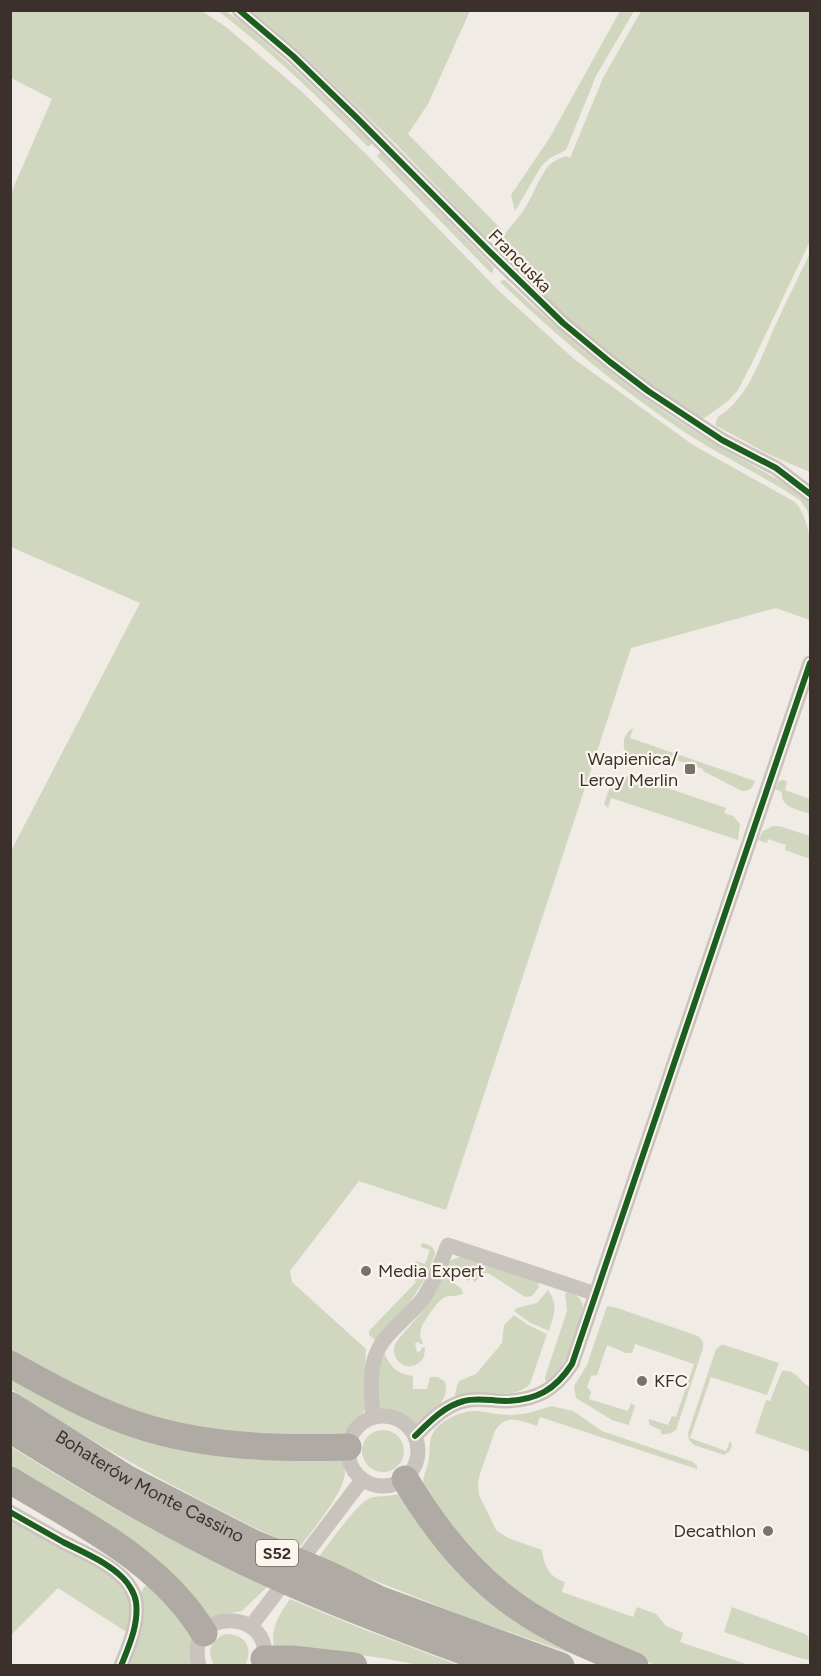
<svg xmlns="http://www.w3.org/2000/svg" width="821" height="1676" font-family="Figtree,sans-serif">
<rect width="100%" height="100%" fill="#f0ebe5"/>
<g fill="#d1d6bf">
<path d="M11,10L202,11L226,27L301,91L365,153L498,290L574,359L693,445L795,502C818,527 811,588 810,620L776,608L631,648L446,1210L359,1181L290,1271L292,1282L366,1349L365,1371L367,1402L365,1410L341,1436L276,1438L135,1417L11,1354V851L140,603L11,547V193L52,99L11,78Z"/>
<path d="M218,11H226L244,24L290,65L372,143L370,146H367C320,99 271,51 218,11Z"/>
<polygon points="252,11 470,11 428,104 408,134 502,230 496,237 488,240 395,143 299,51"/>
<polygon points="620,11 634,11 596,76 566,150 550,158 542,165 515,211 511,195 549,139"/>
<path d="M641,11H810V241L752,363L738,390L728,401L706,417L702,418L652,386L568,319L499,251C500,234 514,225 523,211C532,198 537,182 546,169C551,162 558,159 566,156L570,158L603,78Z"/>
<polygon points="381,152 494,268 493,272 491,273 377,156"/>
<path d="M810,253V472L770,455L715,425L718,417C750,397 761,356 776,324C787,300 799,276 810,253Z"/>
<path d="M502,280H505C564,336 625,388 694,431C730,454 769,473 805,496L810,503V520L807,510L800,500C764,476 725,458 689,435C619,389 561,340 500,282Z"/>
<path d="M633,728L630,738L755,781C753,788 749,791 742,791L703,771V769L676,760L675,763L666,760L663,766C655,765 646,764 638,762C622,758 618,737 633,728Z"/>
<path d="M626,776H632L726,808L724,813L733,816L740,824L738,840L611,798L608,808L604,804C609,790 610,779 626,776Z"/>
<path d="M782,780L787,781L785,790L810,799V814C798,809 780,808 782,792L775,789L779,781Z"/>
<polygon points="773,826 779,826 810,836 810,859 785,850 786,845 768,839 767,843 758,840 763,831"/>
<path d="M422,1243C429,1245 434,1246 435,1254L426,1277L410,1302L377,1340H375L369,1335V1331L416,1282L413,1278L421,1269L415,1263L416,1261L425,1264L430,1250L421,1247Z"/>
<path d="M459,1257H463L538,1282L539,1287L532,1296L525,1297L488,1273L482,1274L475,1282L471,1278L468,1281L456,1271L450,1280L462,1289L461,1291L464,1293C458,1297 451,1295 445,1297C438,1300 423,1322 421,1329C419,1335 421,1339 423,1344H420L419,1342L415,1343L417,1352L421,1351V1348L425,1347L424,1357C411,1377 387,1361 396,1342L427,1306L449,1261Z"/>
<path d="M548,1290C559,1306 554,1314 549,1331L529,1322L514,1311L517,1308L537,1303Z"/>
<path d="M567,1292C577,1295 581,1297 583,1307C575,1335 570,1364 546,1383L545,1377L567,1311L565,1294Z"/>
<path d="M607,1306L617,1308L698,1336L703,1342V1348L676,1430C671,1434 666,1435 661,1434V1430L649,1425V1419L668,1425L672,1416L676,1417L694,1364L635,1344L632,1353H626L607,1345L597,1375L591,1376L587,1387L591,1392L589,1399L628,1411L631,1403L635,1406L629,1424L628,1425L612,1420L576,1398L574,1386L587,1365Z"/>
<path d="M514,1315L528,1325L547,1334L530,1384C514,1400 491,1390 471,1393C466,1394 461,1396 457,1397L455,1395L457,1386L459,1381L476,1374L502,1343L504,1325Z"/>
<polygon points="721,1345 724,1345 779,1363 767,1395 711,1377 690,1438 726,1451 730,1441 732,1446 729,1452 724,1455 694,1445 689,1440 688,1433 716,1349"/>
<path d="M384,1353C392,1368 395,1373 413,1376V1389H427L430,1377H438L445,1382C450,1403 430,1414 416,1426C406,1414 393,1410 378,1410L377,1372Z"/>
<path d="M782,1371C796,1369 800,1382 810,1387V1452L755,1433L766,1400L770,1401Z"/>
<path d="M10,1372L84,1412L341,1454C342,1460 345,1466 345,1473C344,1493 311,1532 298,1549C199,1501 102,1450 11,1389Z"/>
<path d="M551,1406L573,1411L602,1431L693,1462L697,1466V1469L540,1417L537,1426C521,1421 505,1413 495,1431L479,1477L478,1484L479,1495L496,1530L508,1538L542,1550C544,1566 549,1577 565,1582L562,1592L633,1617L637,1607L656,1614L666,1626L683,1633L680,1642L749,1665H655L568,1628L499,1584L424,1494C421,1475 427,1473 429,1457C430,1451 429,1445 431,1438C435,1422 461,1410 477,1411C488,1412 498,1415 509,1415C524,1415 537,1411 551,1406Z"/>
<circle cx="383" cy="1451" r="21"/>
<path d="M10,1446C93,1499 178,1545 267,1587L242,1611L213,1616L206,1621L11,1471Z"/>
<path d="M402,1493L604,1665L466,1617L318,1558C328,1545 357,1503 370,1498C380,1495 391,1497 402,1493Z"/>
<path d="M11,1516C37,1530 123,1571 130,1600C132,1607 128,1625 128,1633L58,1588L11,1635Z"/>
<polygon points="148,1583 194,1633 190,1655 192,1665 126,1666 140,1595 142,1590"/>
<path d="M290,1599L355,1626L458,1665H418L388,1659L347,1653L274,1648C271,1626 278,1617 290,1599Z"/>
<polygon points="732,1607 805,1634 809,1637 808,1639 810,1645 810,1660 799,1658 724,1632"/>
<path d="M225,1634C245,1633 254,1649 245,1665H214C206,1652 211,1640 225,1634Z"/>
</g>
<g fill="none" stroke-linecap="round" stroke-linejoin="round">
<g stroke="#c9c3be" stroke-width="15">
<polyline points="239,10 293,56 358,119 488,250 563,323 610,362 648,391 722,440 776,468 810,494"/>
<circle cx="383" cy="1451" r="35"/>
<path d="M373,1417C372,1398 369,1376 375,1357C383,1333 407,1319 422,1300C434,1283 440,1264 448,1245L596,1294"/>
<path d="M415,1436C429,1422 444,1406 464,1401C477,1397 492,1401 506,1401C537,1400 555,1390 572,1364L810,663"/>
<path d="M10,1512C28,1522 45,1532 63,1542C83,1552 107,1562 123,1578C129,1584 135,1594 136,1602C139,1624 129,1646 121,1666"/>
<polyline points="251,1626 362,1480"/>
<path d="M199,1666C183,1602 280,1610 262,1664"/>
</g>
<g stroke="#afaaa4" stroke-width="27">
<path d="M10,1364C48,1385 85,1406 126,1421C196,1447 274,1449 348,1447"/>
<path id="s1" d="M10,1405L126,1478L253,1543L330,1575L381,1600L561,1666"/>
<path d="M10,1429C86,1477 164,1523 245,1562C329,1602 416,1634 503,1666"/>
<path d="M405,1479C434,1528 469,1573 516,1606C551,1631 594,1649 635,1666"/>
<path d="M10,1480C80,1523 160,1560 204,1633"/>
<polyline points="264,1659 292,1659 354,1666"/>
</g>
<defs>
<g id="cycleway">
<polyline points="239,10 293,56 358,119 488,250 563,323 610,362 648,391 722,440 776,468 810,494"/>
<path d="M415,1436C429,1422 444,1406 464,1401C477,1397 492,1401 506,1401C537,1400 555,1390 572,1364L810,663"/>
<path d="M10,1512C28,1522 45,1532 63,1542C83,1552 107,1562 123,1578C129,1584 135,1594 136,1602C139,1624 129,1646 121,1666"/>
</g>
</defs>
<use href="#cycleway" stroke="#fbf5ee" stroke-width="10"/>
<use href="#cycleway" stroke="#1b5e20" stroke-width="6"/>
</g>
<g fill="#7a716c" stroke="#fbf5ee" stroke-width="2">
<rect x="684" y="763" width="12" height="12" rx="3"/>
<circle cx="366" cy="1271" r="6"/>
<circle cx="642" cy="1381" r="6"/>
<circle cx="768" cy="1531" r="6"/>
</g>
<g text-anchor="middle" dominant-baseline="central" stroke-width="4.5" stroke-linejoin="round" paint-order="stroke">
<rect fill="#fbf5ee" stroke="#756b66" stroke-width="1.5" x="256" y="1540" width="42" height="26" rx="4.5"/>
<g font-size="16" font-weight="bold" fill="#3b302b">
<text x="277" y="1553">S52</text>
</g>
<g font-size="18" fill="#3b302b" stroke="#fbf5ee">
<text transform="translate(520 261) rotate(45)">Francuska</text>
<text stroke="none"><textPath href="#s1" startOffset="162">Bohaterów Monte Cassino</textPath></text>
</g>
<g font-size="18" fill="#3b302b" stroke="#fbf5ee" text-anchor="end">
<text x="678" y="759">Wapienica/<tspan x="678" dy="21">Leroy Merlin</tspan></text>
<text x="378" y="1271" text-anchor="start">Media Expert</text>
<text x="654" y="1381" text-anchor="start">KFC</text>
<text x="756" y="1531">Decathlon</text>
</g>
</g>
<rect width="821" height="1676" fill="none" stroke="#3b302b" stroke-width="24"/>
</svg>
